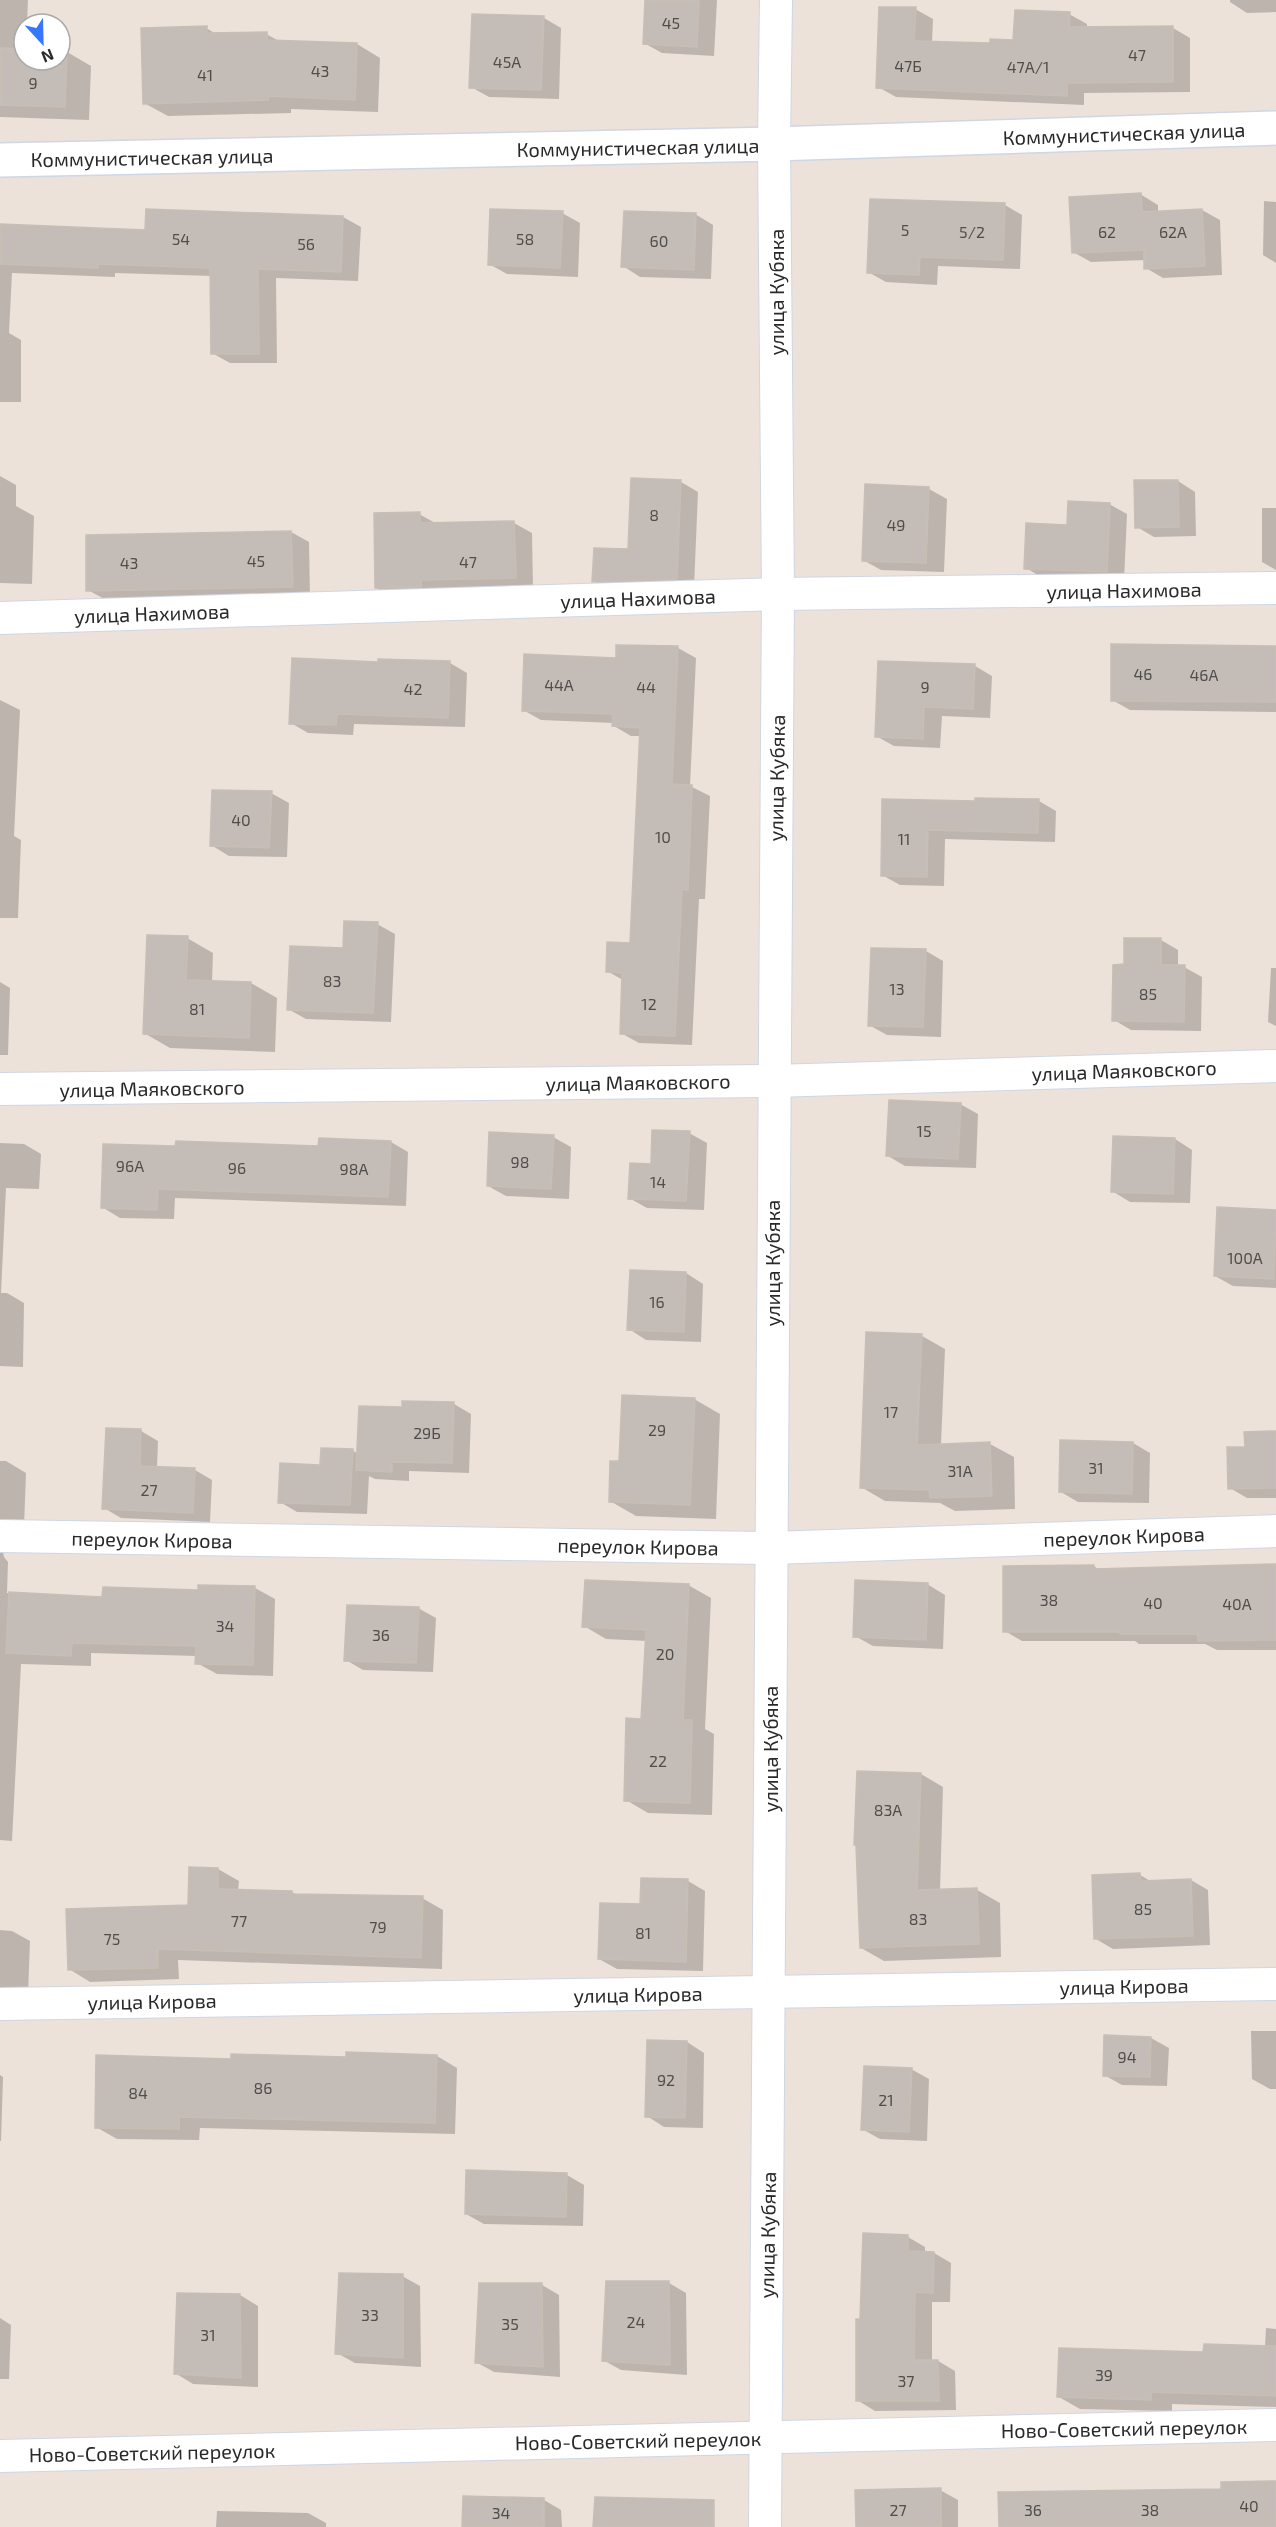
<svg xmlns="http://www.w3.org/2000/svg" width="1276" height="2527" font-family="'Exo 2',sans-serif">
<rect width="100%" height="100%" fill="#ede2da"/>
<g fill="#0003">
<polygon points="0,0 28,0 27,24 24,24 24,60 60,60 60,52 67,52 91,66 89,120 0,117"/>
<polygon points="647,0 717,0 714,56 662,53 644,43"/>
<polygon points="1230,0 1276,0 1276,12 1247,13 1230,2"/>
<polygon points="915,9 933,19 932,43 991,44 1015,41 1069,14 1087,24 1087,28 1173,28 1190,38 1190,92 1084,93 1084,105 896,97 878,87"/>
<polygon points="544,18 561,28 559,99 489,97 471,87"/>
<polygon points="206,28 218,35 266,34 281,42 357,44 380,58 378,112 291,109 291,113 168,116 144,103"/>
<polygon points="1140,194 1158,205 1158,213 1202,210 1220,220 1222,275 1163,278 1146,268 1146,260 1091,262 1073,252"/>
<polygon points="1264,201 1276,202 1276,263 1263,255"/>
<polygon points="1005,205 1022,215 1020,269 938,266 937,285 886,282 868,272"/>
<polygon points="562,213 580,223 578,277 507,274 489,264"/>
<polygon points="695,214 713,225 711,279 640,277 623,266"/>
<polygon points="343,217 361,227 358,281 276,278 277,363 230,363 212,353 212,276 115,273 115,277 12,273 9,333 21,340 21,402 0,402 0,225 147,231"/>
<polygon points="0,476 16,485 16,506 34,516 32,584 0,583"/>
<polygon points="1178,481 1195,492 1196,536 1154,537 1137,527"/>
<polygon points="681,482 698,492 694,588 611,591 594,581 629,551"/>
<polygon points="866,486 929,489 947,499 944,572 881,570 863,560"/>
<polygon points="1109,504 1127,514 1124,581 1043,578 1026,568"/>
<polygon points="1262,508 1276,508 1276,570 1262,562"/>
<polygon points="419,514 437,524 514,523 532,533 533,588 394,598 376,588"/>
<polygon points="291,532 309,542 310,596 106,600 88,590"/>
<polygon points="618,646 678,648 696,658 690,786 710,796 705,899 699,899 692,1045 639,1043 621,1033 623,980 607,971 632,945 641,736 631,736 614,726 614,723 541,720 523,710 617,659"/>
<polygon points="1276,648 1276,712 1130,710 1112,700"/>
<polygon points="450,663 467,673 465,727 354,724 353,735 308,733 291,723 380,664"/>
<polygon points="975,666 992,676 990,718 942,716 940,748 894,746 876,736"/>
<polygon points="0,700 20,710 14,836 21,840 18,918 0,918"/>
<polygon points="271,793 289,803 287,857 229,856 211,845"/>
<polygon points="883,801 1039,801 1056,811 1055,842 945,839 944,886 900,885 882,875"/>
<polygon points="377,924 395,934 391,1022 306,1019 288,1009"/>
<polygon points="187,938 213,953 212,982 251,983 277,998 275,1052 170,1048 144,1033"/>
<polygon points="1161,940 1178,950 1178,967 1184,967 1202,977 1201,1031 1131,1030 1114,1020 1125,966"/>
<polygon points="926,951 943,961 941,1037 887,1035 869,1025"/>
<polygon points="1271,968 1276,968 1276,1026 1268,1022"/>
<polygon points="0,982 10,988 8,1055 0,1055"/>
<polygon points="960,1104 978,1114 976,1168 905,1166 888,1156"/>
<polygon points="689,1133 707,1143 704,1210 647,1208 629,1198"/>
<polygon points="553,1137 571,1147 569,1199 506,1196 488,1186"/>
<polygon points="1175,1139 1192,1150 1190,1203 1130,1202 1112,1191"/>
<polygon points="391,1142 408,1152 406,1206 175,1198 174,1219 120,1218 102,1207 105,1146 320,1147"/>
<polygon points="0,1143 24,1144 41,1154 39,1189 6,1188 1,1293 7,1293 24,1303 23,1367 0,1366"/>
<polygon points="1219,1209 1276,1211 1276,1288 1233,1286 1215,1276"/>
<polygon points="686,1273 703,1284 701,1342 646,1340 629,1329"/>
<polygon points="922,1336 945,1349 941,1445 990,1444 1014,1457 1015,1509 955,1511 940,1503 885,1501 861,1487"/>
<polygon points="694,1399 720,1414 716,1519 636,1516 610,1501 620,1463"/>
<polygon points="454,1404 471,1414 469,1473 409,1471 409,1481 375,1479 369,1476 367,1514 297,1512 280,1502 322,1466 352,1450 358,1454 403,1409"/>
<polygon points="141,1431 158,1441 157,1468 195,1470 212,1480 210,1522 121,1518 104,1508"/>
<polygon points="1276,1433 1276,1498 1247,1498 1230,1488 1246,1449"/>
<polygon points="1133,1443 1150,1453 1149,1503 1078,1502 1061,1492"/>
<polygon points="0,1461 6,1461 26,1473 24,1527 2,1547 4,1557 8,1562 7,1593 104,1598 255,1588 275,1599 273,1676 217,1674 197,1663 197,1656 91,1653 91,1666 21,1664 12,1841 0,1840"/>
<polygon points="1094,1566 1101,1571 1276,1566 1276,1650 1217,1650 1205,1644 1139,1644 1135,1641 1022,1641 1005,1631"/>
<polygon points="927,1584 945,1595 943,1649 873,1646 855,1636"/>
<polygon points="688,1585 711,1598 705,1729 714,1734 712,1815 648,1813 626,1800 643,1720 647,1641 606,1639 584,1626"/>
<polygon points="418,1608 436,1618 433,1672 363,1670 346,1660"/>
<polygon points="921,1774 943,1787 940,1891 977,1890 1000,1903 1001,1957 884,1961 861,1948"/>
<polygon points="218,1869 239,1881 238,1891 292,1892 297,1895 422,1898 443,1910 442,1969 178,1960 179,1979 90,1982 69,1969 189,1906"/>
<polygon points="1140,1875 1152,1882 1191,1880 1208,1890 1210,1945 1113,1949 1096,1939"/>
<polygon points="688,1881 705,1891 703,1971 617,1969 599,1959 642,1906"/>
<polygon points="0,1930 12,1931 30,1941 28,1995 0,1994"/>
<polygon points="1251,2031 1276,2031 1276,2089 1270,2089 1252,2079"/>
<polygon points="1106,2036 1151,2038 1169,2048 1167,2086 1122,2085 1104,2075"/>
<polygon points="687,2042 704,2053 703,2128 664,2127 647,2116"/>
<polygon points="437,2056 457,2068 455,2134 200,2128 199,2140 117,2139 96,2127 233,2060"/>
<polygon points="911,2069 929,2079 927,2141 880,2139 862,2129"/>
<polygon points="0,2075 3,2077 1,2141 0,2141"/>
<polygon points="567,2175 584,2185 583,2226 484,2224 466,2214"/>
<polygon points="908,2237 925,2247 925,2253 934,2253 951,2263 950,2302 932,2302 932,2361 938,2361 955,2371 956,2410 875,2411 857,2400 861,2320"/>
<polygon points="402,2276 420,2286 421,2367 355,2363 337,2353"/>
<polygon points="669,2283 686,2293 687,2375 621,2370 603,2360"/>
<polygon points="542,2285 559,2295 560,2377 494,2372 476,2362"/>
<polygon points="178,2295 240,2295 258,2306 258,2387 193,2384 175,2373"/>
<polygon points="0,2318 11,2325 9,2379 0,2379"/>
<polygon points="1266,2328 1276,2329 1276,2407 1172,2404 1172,2411 1080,2409 1059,2397 1205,2353 1265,2347"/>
<polygon points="940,2490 958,2500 958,2527 858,2527"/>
<polygon points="544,2500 561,2510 562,2527 464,2527"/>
<polygon points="217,2511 308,2513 326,2523 326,2527 216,2527"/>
</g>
<g fill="#c4bcb7" stroke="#c8beb4" stroke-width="1.5">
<polygon points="645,0 699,0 697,47 643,44"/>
<polygon points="879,7 916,7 914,41 990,43 990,39 1013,40 1015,10 1070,12 1069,27 1173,26 1173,82 1067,83 1067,96 876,88"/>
<polygon points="472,14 544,16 541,90 469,88"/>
<polygon points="207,26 207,33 267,32 267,40 357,43 355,100 268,96 268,100 143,104 141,28"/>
<polygon points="0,48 24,49 24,60 60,60 60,50 67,51 65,107 0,105"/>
<polygon points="1141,193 1142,212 1202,209 1205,266 1144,269 1144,250 1072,253 1069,197"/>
<polygon points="870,199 1005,203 1003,260 920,257 919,275 867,273"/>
<polygon points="146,209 343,216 341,272 258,269 259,354 211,354 210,268 98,264 98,268 0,264 0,224 145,230"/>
<polygon points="490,209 563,211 560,268 488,265"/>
<polygon points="624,211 696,213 694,270 621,267"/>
<polygon points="631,478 681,480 677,579 592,582 594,548 628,549"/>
<polygon points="1134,480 1178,480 1179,527 1135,528"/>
<polygon points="865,484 929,487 926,563 862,561"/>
<polygon points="1068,501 1110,503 1107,572 1024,569 1026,523 1067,525"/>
<polygon points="420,512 420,523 514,521 516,578 421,580 421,587 375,588 374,513"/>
<polygon points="291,531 293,587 86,591 86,535"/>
<polygon points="1111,644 1276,646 1276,702 1111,701"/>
<polygon points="616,645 678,646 672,784 692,785 688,890 682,889 675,1036 620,1034 622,973 606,972 607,942 630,943 640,728 612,726 613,714 522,711 524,654 616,658"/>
<polygon points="292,658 378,662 378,659 450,661 448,718 337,714 336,725 289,724"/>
<polygon points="878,661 975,664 973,709 924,707 923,739 875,737"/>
<polygon points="212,790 272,791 269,848 210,846"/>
<polygon points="975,798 1039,799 1038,833 928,830 927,877 881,876 882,799 975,801"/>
<polygon points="344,921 378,922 373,1013 287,1010 290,946 343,948"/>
<polygon points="147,935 188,936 186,980 251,982 249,1038 143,1034"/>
<polygon points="1124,938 1161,938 1161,965 1185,965 1184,1022 1112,1021 1113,965 1124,964"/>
<polygon points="871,948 926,949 923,1027 868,1026"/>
<polygon points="889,1100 961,1103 958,1159 886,1156"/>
<polygon points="652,1130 690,1131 686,1201 628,1199 630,1163 651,1164"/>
<polygon points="489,1132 554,1135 551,1189 487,1186"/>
<polygon points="1113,1136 1175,1138 1173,1194 1111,1192"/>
<polygon points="319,1138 391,1141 388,1197 158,1189 157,1210 101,1208 103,1144 175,1146 176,1141 318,1146"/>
<polygon points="1217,1207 1276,1210 1274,1279 1214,1276"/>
<polygon points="630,1270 686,1272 684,1332 627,1330"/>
<polygon points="866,1332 922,1334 917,1445 990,1442 992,1496 930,1498 929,1490 860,1488"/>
<polygon points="622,1395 695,1398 690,1505 609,1502 610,1461 619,1461"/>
<polygon points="402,1401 454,1402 452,1463 392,1462 392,1472 356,1470 359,1406 402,1407"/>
<polygon points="106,1428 141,1429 140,1466 195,1468 193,1513 102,1509"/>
<polygon points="1276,1431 1276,1488 1228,1489 1227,1447 1245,1447 1244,1432"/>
<polygon points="1060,1440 1133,1442 1132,1494 1059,1492"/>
<polygon points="321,1448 353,1449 350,1505 278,1503 280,1463 320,1465"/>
<polygon points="1276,1564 1276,1640 1198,1641 1198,1634 1120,1634 1120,1632 1003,1632 1003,1566 1094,1565 1094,1569"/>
<polygon points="585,1580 689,1584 683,1720 692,1720 690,1803 624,1801 626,1718 641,1719 646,1630 582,1627"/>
<polygon points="855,1580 928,1583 926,1640 853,1637"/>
<polygon points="198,1585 255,1586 253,1665 195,1664 196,1646 72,1643 71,1656 6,1653 9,1592 102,1597 103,1587 198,1590"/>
<polygon points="347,1605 419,1607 416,1663 344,1661"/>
<polygon points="857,1771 921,1773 917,1890 977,1888 979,1944 860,1948 856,1845 854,1845"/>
<polygon points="189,1867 218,1868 218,1889 292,1891 292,1894 423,1896 421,1958 158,1949 158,1968 68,1970 66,1909 188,1905"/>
<polygon points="1140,1873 1141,1881 1191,1879 1193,1936 1094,1939 1092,1875"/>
<polygon points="641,1878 688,1879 686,1962 598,1959 600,1903 640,1904"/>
<polygon points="1104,2035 1151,2037 1150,2077 1103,2076"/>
<polygon points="647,2040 687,2041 685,2118 645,2117"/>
<polygon points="346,2052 437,2055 435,2123 179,2117 179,2129 95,2128 96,2055 231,2059 231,2054 346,2057"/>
<polygon points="864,2066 912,2068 909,2132 861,2130"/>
<polygon points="466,2170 567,2173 566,2217 465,2214"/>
<polygon points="863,2233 908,2235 908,2251 934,2252 933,2293 915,2292 914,2360 938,2360 939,2401 856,2401 856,2319 860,2319"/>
<polygon points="339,2273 403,2274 403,2358 335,2354"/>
<polygon points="606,2281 669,2281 670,2365 602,2361"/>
<polygon points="479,2283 542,2283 543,2367 475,2363"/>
<polygon points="177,2293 240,2294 241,2378 174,2374"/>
<polygon points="1204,2344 1276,2346 1276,2396 1151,2392 1151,2400 1057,2397 1059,2348 1203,2352"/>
<polygon points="1276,2481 1276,2527 999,2527 998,2492 1221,2489 1221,2482"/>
<polygon points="941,2488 941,2527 856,2527 855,2490"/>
<polygon points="463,2496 544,2498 544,2527 462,2527"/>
<polygon points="595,2497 714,2500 714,2527 593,2527"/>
</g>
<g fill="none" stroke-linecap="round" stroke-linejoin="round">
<defs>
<g id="minor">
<polyline points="0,618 778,594 1276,588"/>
<polyline points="0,1089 773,1081 1276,1066"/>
<polyline points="0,1536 771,1548 1276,1531"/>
<polyline points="0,2004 1276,1984"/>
<polyline points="0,2456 1276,2425"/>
<polyline points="765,2527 778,594 774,144 776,0"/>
</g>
<polyline id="tertiary" points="0,160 774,144 1276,128"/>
</defs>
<use href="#minor" stroke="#cfd6e4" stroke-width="34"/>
<use href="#tertiary" stroke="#cfd6e4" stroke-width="36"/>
<use href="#minor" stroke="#fff" stroke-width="32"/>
<use href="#tertiary" stroke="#fff" stroke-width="33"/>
</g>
<g text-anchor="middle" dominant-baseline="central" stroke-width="5" stroke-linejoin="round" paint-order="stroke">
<g font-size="16" fill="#504e4c">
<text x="671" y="22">45</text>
<text x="1137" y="54">47</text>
<text x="507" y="61">45А</text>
<text x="908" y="65">47Б</text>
<text x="1028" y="66">47А/1</text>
<text x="320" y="70">43</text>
<text x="205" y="74">41</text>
<text x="33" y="82">9</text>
<text x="905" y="229">5</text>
<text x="972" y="231">5/2</text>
<text x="1107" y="231">62</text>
<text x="1173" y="231">62А</text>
<text x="181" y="238">54</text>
<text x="525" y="238">58</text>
<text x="659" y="240">60</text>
<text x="306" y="243">56</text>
<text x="654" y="514">8</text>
<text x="896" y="524">49</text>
<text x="256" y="560">45</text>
<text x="468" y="561">47</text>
<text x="129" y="562">43</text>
<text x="1143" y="673">46</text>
<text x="1204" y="674">46А</text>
<text x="559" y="684">44А</text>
<text x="646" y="686">44</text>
<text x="925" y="686">9</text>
<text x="413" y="688">42</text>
<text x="241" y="819">40</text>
<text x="663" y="836">10</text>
<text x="904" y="838">11</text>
<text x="332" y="980">83</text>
<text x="897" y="988">13</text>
<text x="1148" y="993">85</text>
<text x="649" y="1003">12</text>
<text x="197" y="1008">81</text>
<text x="924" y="1130">15</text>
<text x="520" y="1161">98</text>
<text x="130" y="1165">96А</text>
<text x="237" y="1167">96</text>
<text x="354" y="1168">98А</text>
<text x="658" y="1181">14</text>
<text x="1245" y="1257">100А</text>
<text x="657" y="1301">16</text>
<text x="891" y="1411">17</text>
<text x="657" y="1429">29</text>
<text x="427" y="1432">29Б</text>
<text x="1096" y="1467">31</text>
<text x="960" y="1470">31А</text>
<text x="149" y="1489">27</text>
<text x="1049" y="1599">38</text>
<text x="1153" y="1602">40</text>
<text x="1237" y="1603">40А</text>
<text x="225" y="1625">34</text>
<text x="381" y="1634">36</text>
<text x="665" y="1653">20</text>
<text x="658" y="1760">22</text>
<text x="888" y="1809">83А</text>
<text x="1143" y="1908">85</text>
<text x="918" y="1918">83</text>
<text x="239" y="1920">77</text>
<text x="378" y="1926">79</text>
<text x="643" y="1932">81</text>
<text x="112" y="1938">75</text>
<text x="1127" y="2056">94</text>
<text x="666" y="2079">92</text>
<text x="263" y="2087">86</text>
<text x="138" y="2092">84</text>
<text x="886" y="2099">21</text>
<text x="370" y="2314">33</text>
<text x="636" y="2321">24</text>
<text x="510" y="2323">35</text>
<text x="208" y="2334">31</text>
<text x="1104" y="2374">39</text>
<text x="906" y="2380">37</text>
<text x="1249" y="2505">40</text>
<text x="898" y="2509">27</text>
<text x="1033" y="2509">36</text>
<text x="1150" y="2509">38</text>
<text x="501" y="2512">34</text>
</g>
<g font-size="20" fill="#292929" stroke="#fff">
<text transform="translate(1124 133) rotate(-2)">Коммунистическая улица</text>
<text transform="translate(638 147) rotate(-1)">Коммунистическая улица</text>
<text transform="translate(152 157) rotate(-1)">Коммунистическая улица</text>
<text transform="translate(776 292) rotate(-90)">улица Кубяка</text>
<text transform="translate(1124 590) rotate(-1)">улица Нахимова</text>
<text transform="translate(638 598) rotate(-2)">улица Нахимова</text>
<text transform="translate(152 613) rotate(-2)">улица Нахимова</text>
<text transform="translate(776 778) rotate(-89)">улица Кубяка</text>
<text transform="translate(1124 1070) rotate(-2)">улица Маяковского</text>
<text transform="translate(638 1082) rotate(-1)">улица Маяковского</text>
<text transform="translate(152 1088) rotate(-1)">улица Маяковского</text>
<text transform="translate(772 1263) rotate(-90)">улица Кубяка</text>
<text transform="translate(1124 1536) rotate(-2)">переулок Кирова</text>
<text transform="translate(152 1539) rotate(1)">переулок Кирова</text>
<text transform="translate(638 1546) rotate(1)">переулок Кирова</text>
<text transform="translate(770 1749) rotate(-90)">улица Кубяка</text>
<text transform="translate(1124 1986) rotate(-1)">улица Кирова</text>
<text transform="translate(638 1994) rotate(-1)">улица Кирова</text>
<text transform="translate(152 2001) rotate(-1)">улица Кирова</text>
<text transform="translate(767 2235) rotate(-89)">улица Кубяка</text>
<text transform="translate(1124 2428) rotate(-1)">Ново-Советский переулок</text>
<text transform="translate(638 2440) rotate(-1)">Ново-Советский переулок</text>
<text transform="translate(152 2452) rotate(-1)">Ново-Советский переулок</text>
</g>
</g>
<g transform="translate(42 42) rotate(158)"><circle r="28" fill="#ffffff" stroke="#a9a9a9" stroke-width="1.5"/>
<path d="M0-4.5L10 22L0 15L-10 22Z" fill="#3577ff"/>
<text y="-9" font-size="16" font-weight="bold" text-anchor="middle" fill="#292929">N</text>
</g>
</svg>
